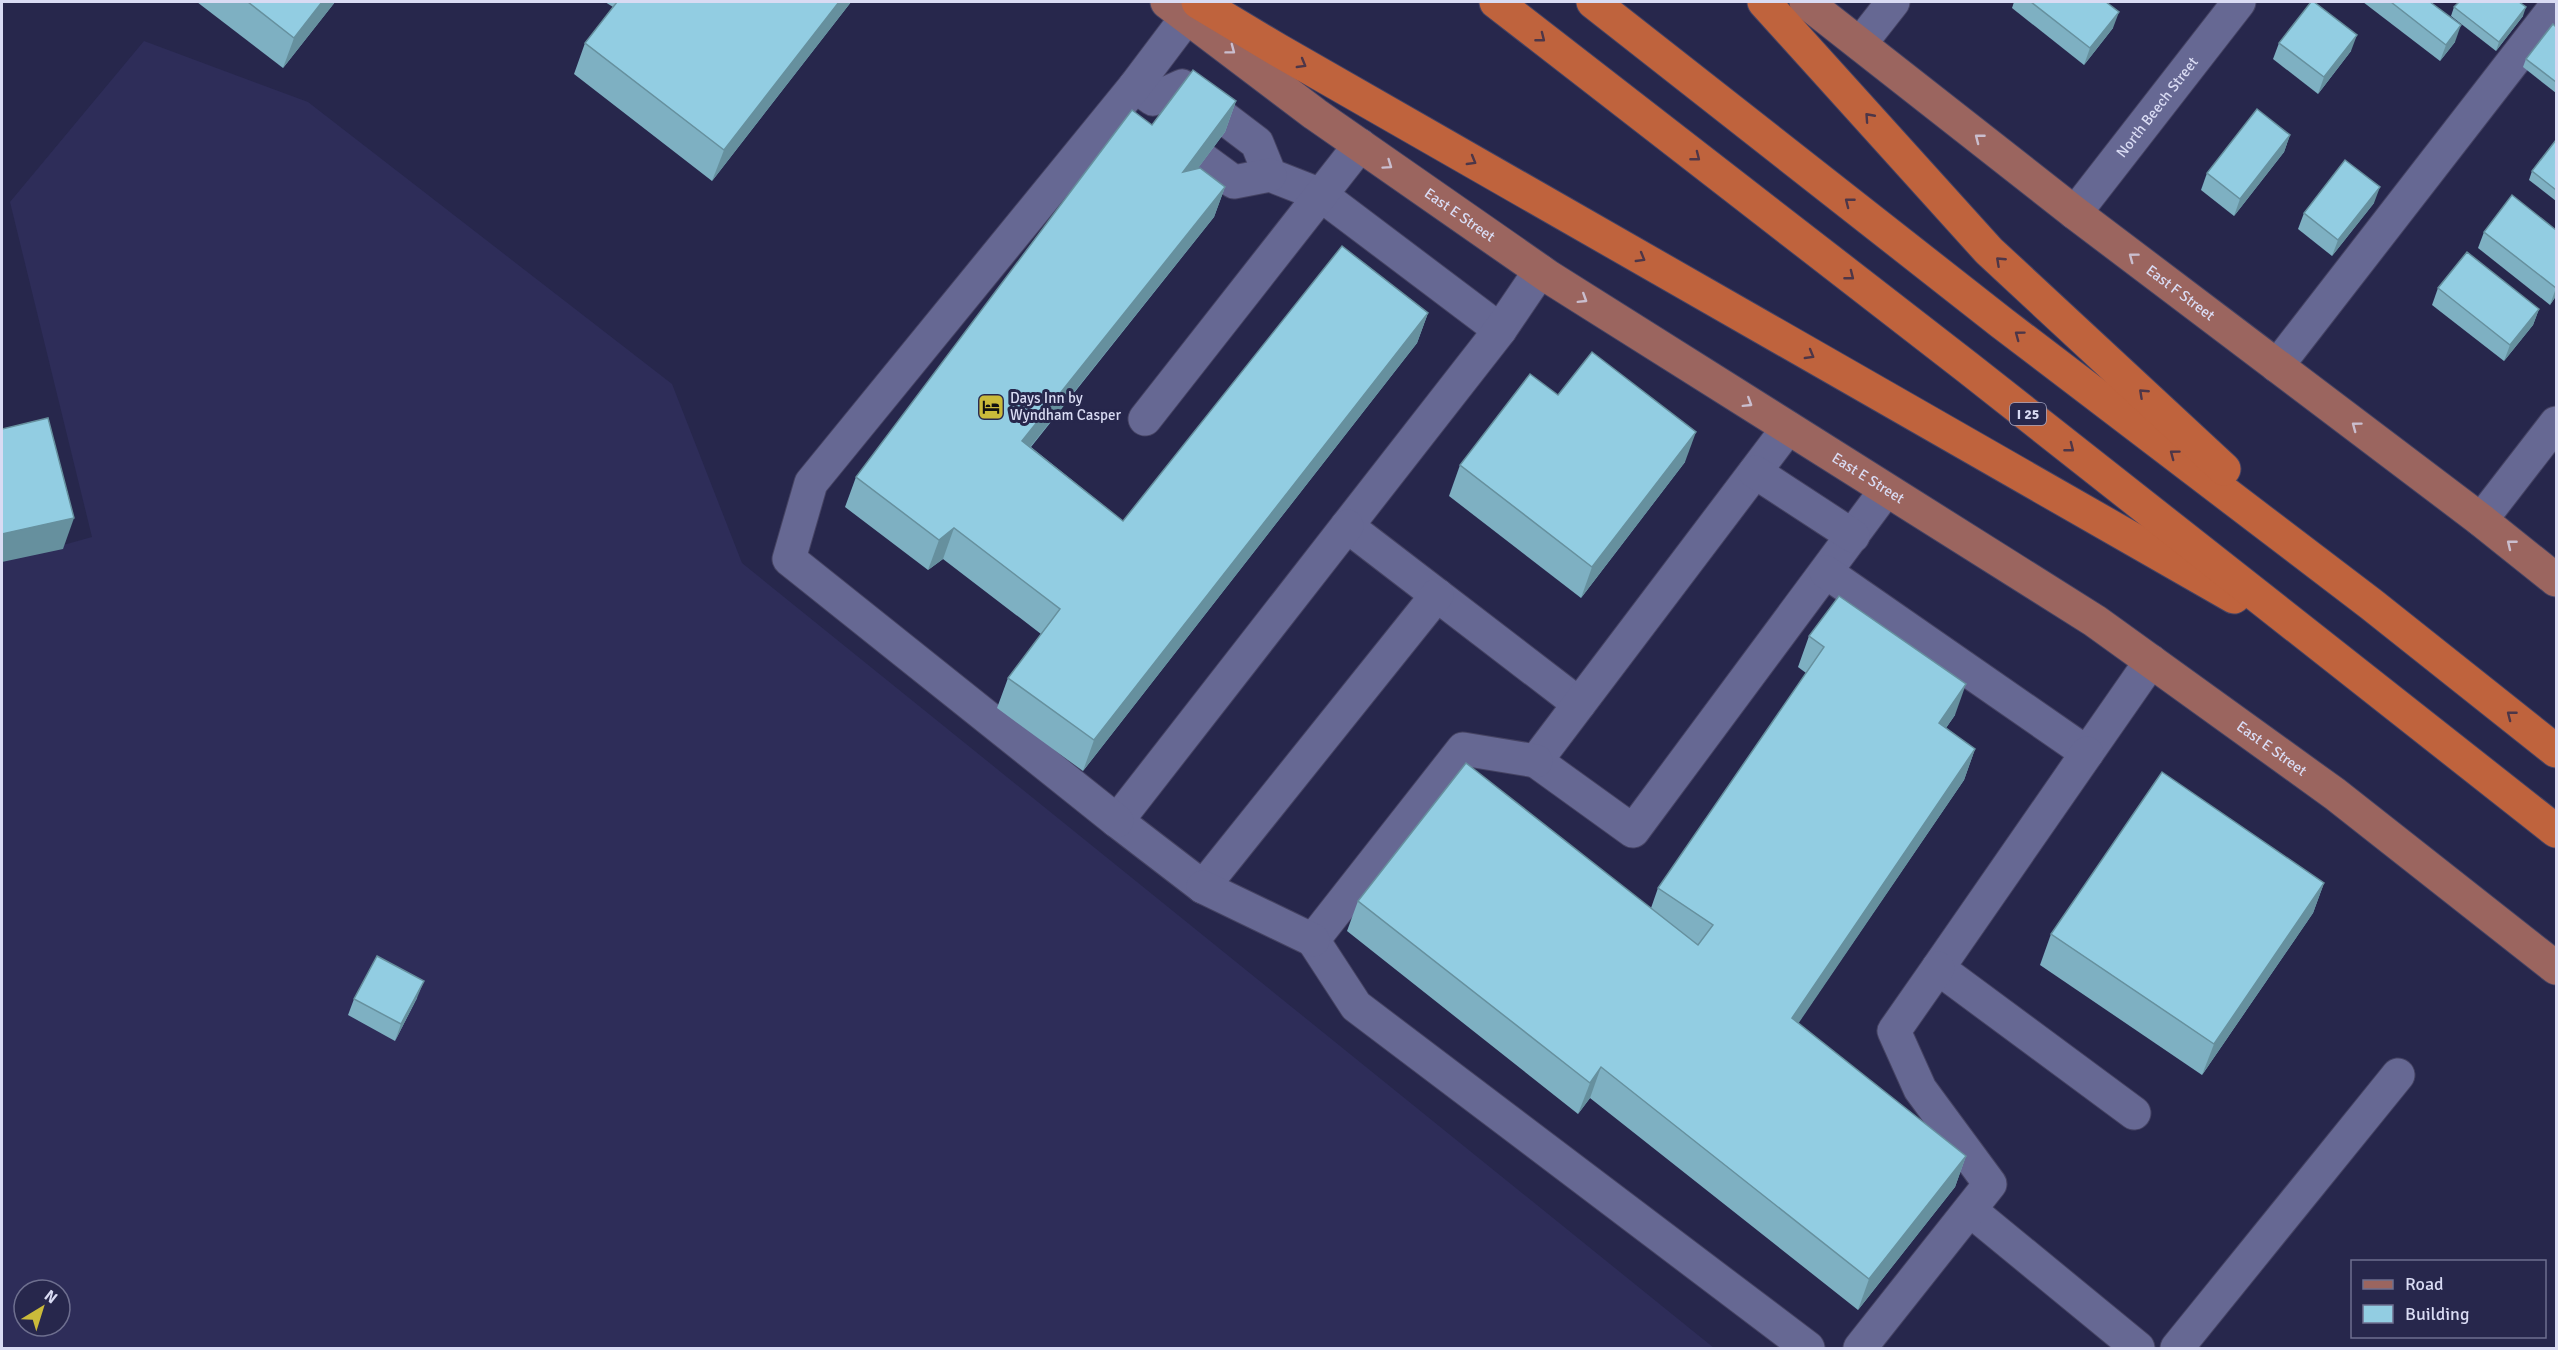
<svg xmlns="http://www.w3.org/2000/svg" width="2558" height="1350" font-family="Signika,sans-serif">
<rect width="100%" height="100%" fill="#27274c"/>
<path fill="#2e2d59" fill-rule="evenodd" d="M144,41L308,102L672,384L742,563L1714,1348H2V562L92,537L10,202ZM24,1290H60V1326H24Z"/>
<g fill="none" stroke-linecap="round" stroke-linejoin="round">
<defs>
<g id="minor">
<polyline points="1860,44 1893,2"/>
<polyline points="1135,86 1153,99 1182,86 1257,143 1270,175 1321,195 1500,330"/>
<polyline points="1204,160 1234,182 1270,175"/>
<path id="s1" d="M2075,213L2239,2"/>
<polyline points="1540,271 1500,330 1347,526 1579,704"/>
<polyline points="2277,366 2556,6"/>
<polyline points="1145,419 1360,145"/>
<polyline points="1788,428 1536,761 1633,831 1886,490"/>
<polyline points="1755,472 1853,536"/>
<polyline points="2481,520 2556,423"/>
<polyline points="1347,526 1117,821 1203,887 1437,595"/>
<polyline points="1826,572 2087,753 2151,661"/>
<polyline points="2087,753 1938,968 2134,1113"/>
<polyline points="1536,761 1463,749 1313,940 1356,1006 1808,1348"/>
<polyline points="1117,821 789,559 811,483 1135,86 1187,17"/>
<polyline points="1203,887 1313,940"/>
<polyline points="1970,1210 2138,1348"/>
<polyline points="1860,1348 1990,1184 1920,1089 1894,1031 1938,968"/>
<polyline points="2177,1348 2398,1075"/>
</g>
<g id="major">
<path id="s2" d="M1167,2L1315,114L1549,277L2095,621L2335,794L2556,968"/>
<path id="s3" d="M1806,2L2075,213L2481,520L2556,580"/>
</g>
<g id="highway">
<polyline points="1198,2 1278,50 2234,597"/>
<polyline points="1496,2 1967,367 2556,831"/>
<polyline points="1593,2 2002,323 2371,604 2556,751"/>
<polyline points="1764,2 1989,251 2224,469"/>
</g>
</defs>
<use href="#minor" stroke="#454363" stroke-width="35"/>
<use href="#major" stroke="#454363" stroke-width="35"/>
<use href="#highway" stroke="#454363" stroke-width="35"/>
<use href="#minor" stroke="#666893" stroke-width="33"/>
<use href="#major" stroke="#9b655f" stroke-width="33"/>
<use href="#highway" stroke="#bf633d" stroke-width="33"/>
</g>
<g fill="#7eb0c2">
<polygon points="197,2 335,2 283,68"/>
<polygon points="605,2 851,2 712,181 574,74 585,43 613,7"/>
<polygon points="2014,2 2106,2 2113,28 2084,65 2012,8"/>
<polygon points="2363,2 2430,2 2455,42 2440,61"/>
<polygon points="2454,7 2523,16 2496,51 2451,16"/>
<polygon points="2556,27 2556,93 2523,67 2526,59"/>
<polygon points="2279,43 2351,51 2318,94 2273,59"/>
<polygon points="1236,101 1225,132 1198,168 1225,187 1214,217 1031,447 1123,521 1428,313 1417,343 1083,771 997,708 1008,678 1041,634 943,559 928,570 845,507 856,477 1152,125"/>
<polygon points="2290,135 2284,152 2234,216 2201,190 2207,173"/>
<polygon points="2556,140 2556,201 2529,180 2532,171"/>
<polygon points="2374,203 2332,256 2298,229 2304,213"/>
<polygon points="2556,230 2556,296 2550,305 2478,248 2484,232"/>
<polygon points="2438,288 2539,309 2533,325 2504,361 2432,305"/>
<polygon points="1558,395 1685,462 1581,598 1449,496 1460,465"/>
<polygon points="1809,636 1955,715 1946,728 1975,749 1964,780 1798,1023 1966,1156 1955,1187 1858,1310 1590,1098 1578,1114 1347,931 1358,901 1651,908 1658,888 1806,673 1798,667"/>
<polygon points="2324,883 2313,913 2202,1075 2040,965 2051,934"/>
<polygon points="417,998 395,1041 348,1015 354,999"/>
</g>
<g fill="#66909e">
<polygon points="322,2 335,2 283,68 294,38"/>
<polygon points="839,2 851,2 712,181 724,150"/>
<polygon points="2526,7 2523,16 2496,51 2499,42"/>
<polygon points="2119,12 2113,28 2084,65 2090,48"/>
<polygon points="2461,25 2455,42 2440,61 2446,45"/>
<polygon points="2357,35 2351,51 2318,94 2324,77"/>
<polygon points="1236,101 1225,132 1172,203 1183,172"/>
<polygon points="2290,135 2284,152 2234,216 2240,199"/>
<polygon points="1225,187 1214,217 1011,471 1022,441"/>
<polygon points="2380,187 2374,203 2332,256 2338,240"/>
<polygon points="2556,287 2556,296 2550,305 2556,288"/>
<polygon points="2539,309 2533,325 2504,361 2510,345"/>
<polygon points="1428,313 1417,343 1083,771 1094,740"/>
<polygon points="1696,432 1685,462 1581,598 1592,567"/>
<polygon points="74,518 63,549 2,562 2,534"/>
<polygon points="954,528 943,559 928,570 939,540"/>
<polygon points="1966,684 1955,715 1928,754 1939,723"/>
<polygon points="1975,749 1964,780 1781,1049 1792,1018"/>
<polygon points="2324,883 2313,913 2202,1075 2214,1044"/>
<polygon points="424,981 417,998 395,1041 401,1024"/>
<polygon points="1601,1067 1590,1098 1578,1114 1590,1083"/>
<polygon points="1966,1156 1955,1187 1858,1310 1869,1279"/>
</g>
<g fill="#92cde2" stroke="#66909e" stroke-width="1.5">
<polygon points="248,2 322,2 294,38"/>
<polygon points="617,2 839,2 724,150 585,43"/>
<polygon points="2031,2 2106,2 2119,12 2090,48"/>
<polygon points="2311,2 2314,2 2357,35 2324,77 2279,43"/>
<polygon points="2391,2 2430,2 2461,25 2446,45"/>
<polygon points="2459,2 2519,2 2526,7 2499,42 2454,7"/>
<polygon points="2553,24 2556,27 2556,82 2526,59"/>
<polygon points="1193,70 1236,101 1183,172 1200,168 1225,187 1022,441 1123,521 1342,246 1428,313 1094,740 1008,678 1060,609 954,528 939,540 856,477 1132,110 1152,125"/>
<polygon points="2257,109 2290,135 2240,199 2207,173"/>
<polygon points="2556,140 2556,190 2532,171"/>
<polygon points="2345,160 2380,187 2338,240 2304,213"/>
<polygon points="2512,195 2556,230 2556,288 2484,232"/>
<polygon points="2467,252 2539,309 2510,345 2438,288"/>
<polygon points="1592,352 1696,432 1592,567 1460,465 1530,374 1558,395"/>
<polygon points="48,418 74,518 2,534 2,429"/>
<polygon points="1839,596 1966,684 1939,723 1975,749 1792,1018 1966,1156 1869,1279 1601,1067 1590,1083 1358,901 1466,763 1698,945 1713,925 1658,888 1824,647 1809,636"/>
<polygon points="2162,772 2324,883 2214,1044 2051,934"/>
<polygon points="377,956 424,981 401,1024 354,999"/>
</g>
<defs><path id="oneway-chevron" d="M-2-3.5L2.5 0L-2 3.5" fill="none" stroke-width="1.6" stroke-linecap="round" stroke-linejoin="round" transform="scale(1.5)"/></defs>
<g stroke="#4d3648">
<use href="#oneway-chevron" transform="translate(1541 38) rotate(38)"/>
<use href="#oneway-chevron" transform="translate(1302 64) rotate(30)"/>
<use href="#oneway-chevron" transform="translate(1869 117) rotate(-132)"/>
<use href="#oneway-chevron" transform="translate(1696 157) rotate(38)"/>
<use href="#oneway-chevron" transform="translate(1472 161) rotate(30)"/>
<use href="#oneway-chevron" transform="translate(1849 202) rotate(-142)"/>
<use href="#oneway-chevron" transform="translate(1641 258) rotate(30)"/>
<use href="#oneway-chevron" transform="translate(2000 261) rotate(-137)"/>
<use href="#oneway-chevron" transform="translate(1850 276) rotate(38)"/>
<use href="#oneway-chevron" transform="translate(2019 335) rotate(-143)"/>
<use href="#oneway-chevron" transform="translate(1810 355) rotate(30)"/>
<use href="#oneway-chevron" transform="translate(2143 393) rotate(-137)"/>
<use href="#oneway-chevron" transform="translate(2070 448) rotate(38)"/>
<use href="#oneway-chevron" transform="translate(2174 454) rotate(-143)"/>
<use href="#oneway-chevron" transform="translate(2511 715) rotate(-142)"/>
</g>
<g stroke="#cabece">
<use href="#oneway-chevron" transform="translate(1231 50) rotate(37)"/>
<use href="#oneway-chevron" transform="translate(1979 138) rotate(-142)"/>
<use href="#oneway-chevron" transform="translate(1388 165) rotate(35)"/>
<use href="#oneway-chevron" transform="translate(2133 257) rotate(-143)"/>
<use href="#oneway-chevron" transform="translate(1583 299) rotate(32)"/>
<use href="#oneway-chevron" transform="translate(1748 403) rotate(32)"/>
<use href="#oneway-chevron" transform="translate(2356 426) rotate(-143)"/>
<use href="#oneway-chevron" transform="translate(2511 544) rotate(-141)"/>
</g>
<defs>
<symbol id="hotel-square" viewBox="-11 -11 22 22"><rect x="-9" y="-9" width="18" height="18" rx="4" fill="#caba3a" stroke="#27274c"/><path d="M-6-4.5h1.5V1H6V5H4.5V3h-9V5H-6ZM-4 0a1.8 1.8 0 1 1 3.6 0ZM.5 0V-2.5h3Q6-2.5 6 0Z" fill="#111"/></symbol>
</defs>
<g fill-rule="evenodd">
<use href="#hotel-square" x="976" y="392" width="30" height="30"/>
</g>
<g text-anchor="middle" dominant-baseline="central" stroke-width="6" stroke-linejoin="round" paint-order="stroke">
<rect fill="#27274c" stroke="#a4a5c1" stroke-width="1.5" x="2010" y="403" width="36" height="22" rx="4.5"/>
<g font-size="14" font-weight="bold" fill="#d9dbf3">
<text x="2028" y="414">I 25</text>
</g>
<g font-size="15" fill="#d9dbf3" stroke="#27274c">
<text stroke="none"><textPath href="#s1" startOffset="134">North Beech Street</textPath></text>
<text stroke="none"><textPath href="#s2" startOffset="362">East E Street</textPath></text>
<text stroke="none"><textPath href="#s3" startOffset="474">East F Street</textPath></text>
<text stroke="none"><textPath href="#s2" startOffset="848">East E Street</textPath></text>
<text stroke="none"><textPath href="#s2" startOffset="1334">East E Street</textPath></text>
</g>
<g font-size="15" fill="#d9dbf3" stroke="#27274c" text-anchor="start">
<text x="1010" y="398">Days Inn by<tspan x="1010" dy="17">Wyndham Casper</tspan></text>
</g>
</g>
<rect width="2558" height="1350" fill="none" stroke="#d9dbf3" stroke-width="6"/>
<rect x="2351" y="1260" width="195" height="78" fill="#27274c" stroke="#6e6f8f" stroke-width="1.5"/>
<rect x="2363" y="1280" width="30" height="9" fill="#9b655f" stroke="#6e6f8f" stroke-width="1.5"/>
<text x="2405" y="1290" font-size="18" fill="#d9dbf3">Road</text>
<rect x="2363" y="1305" width="30" height="18" fill="#92cde2" stroke="#6e6f8f" stroke-width="1.5"/>
<text x="2405" y="1320" font-size="18" fill="#d9dbf3">Building</text>
<g transform="translate(42 1308) rotate(38)"><circle r="28" fill="#27274c" stroke="#6e6f8f" stroke-width="1.5"/>
<path d="M0-4.5L10 22L0 15L-10 22Z" fill="#caba3a"/>
<text y="-9" font-size="16" font-weight="bold" text-anchor="middle" fill="#d9dbf3">N</text>
</g>
</svg>
